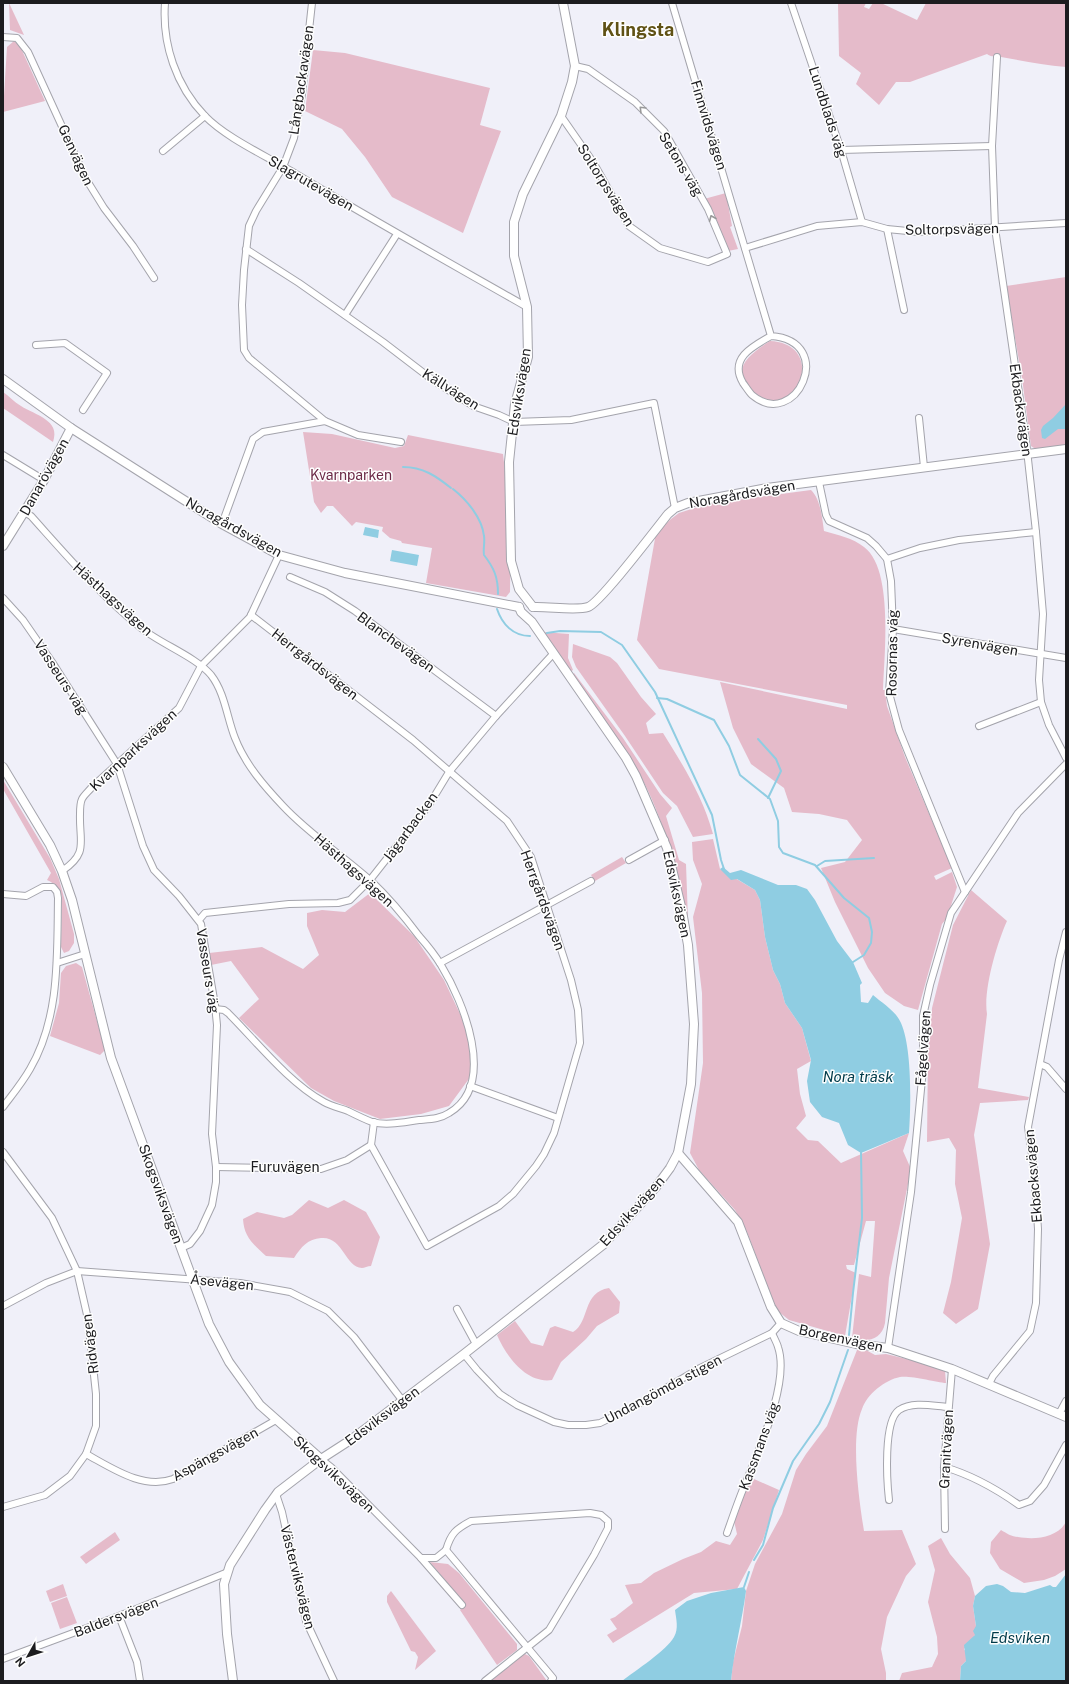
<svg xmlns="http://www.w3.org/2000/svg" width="1069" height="1684" font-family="'Public Sans',sans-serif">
<rect width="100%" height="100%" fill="#f0f0f9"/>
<g fill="#e5bbca">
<polygon points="9,3 24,35 10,30"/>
<path d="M838,3H866L864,7L869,9L873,3H881L917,20L926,3H1066V67C1044,65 1023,61 1001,57C995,56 993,58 987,54L910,82H896L879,105L856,84L861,73L839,56Z"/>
<polygon points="14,41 20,46 45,101 3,112 7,47"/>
<polygon points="313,50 345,53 490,88 480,125 501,131 463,233 392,197 365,157 342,129 305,111"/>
<polygon points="726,193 732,226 730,227 738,249 728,251 704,199"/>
<polygon points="1066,277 1066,446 1037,450 1031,446 1022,378 1006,286"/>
<path d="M770,341C829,344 796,425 756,394C727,371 748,355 770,341Z"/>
<path d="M3,392C9,396 14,402 21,406C35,415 61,420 53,442L3,408Z"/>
<polygon points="303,432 332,434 395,448 404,446 408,435 503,454 511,524 510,592 506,597 426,583 432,548 402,543 401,541 390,538 382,531 383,527 356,522 352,526 333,506 327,506 321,513 314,502"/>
<path d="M811,490C821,500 822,518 824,531C838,535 853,538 864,547C894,569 884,656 883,690H885L887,706L905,757L952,868L934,876L936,880L952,872L957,887L947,918L942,924L918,1010L904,1006L885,993L868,968L835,902L821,868L845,862L862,840L847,820L819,814L792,812L784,788L751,764L733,728L720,682L847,709V705L659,669L637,640L656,533L671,519L679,513L707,504Z"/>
<polygon points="543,632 569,634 568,658 573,670 570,672"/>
<path d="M573,644L610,657L617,663L641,697L656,714L646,723L649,734L663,733C683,765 703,797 713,834L693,837L677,806L663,793L625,736L576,667L572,657Z"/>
<path d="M574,673L623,738L660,794L672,808L666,816L679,860L686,864L688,920C677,870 664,819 639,773C620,739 595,707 572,675Z"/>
<path d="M3,780L50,858L59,879L74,934V943L69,951L64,953L61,947L62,897C59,889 56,884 47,880L51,873L3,789Z"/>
<path d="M713,839L720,869L755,890L760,900L765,937L773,970L780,984L785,1003L802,1028L811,1061L797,1069L800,1094L806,1116L796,1128L808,1140L818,1141L841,1163L909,1133L903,1151L911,1169L889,1278L885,1323C882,1340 866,1343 852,1338L859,1274L871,1277L875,1221H866L854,1265H846L847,1269L856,1273L845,1336L789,1320L779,1312L775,1306L747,1232L735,1210L699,1170L690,1153L703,1063L702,993L693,917L702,884L693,860L692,842Z"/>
<polygon points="622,857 626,863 595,881 591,875"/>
<path d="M971,890L1007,921C997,943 983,990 987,1014L978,1088L1029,1097L1028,1100L980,1103L974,1135L990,1244L978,1309L956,1324L943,1313L951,1282L962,1218L955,1184L956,1150L949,1138L927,1142L928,1052L932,1008L953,925Z"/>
<polygon points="370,893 414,936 444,980 461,1016 472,1050 471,1076 449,1106 421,1114 380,1119 334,1101 311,1088 239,1018 259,999 231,961 211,965 209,953 262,947 303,969 319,955 307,926 307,913 322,910 345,912"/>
<polygon points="76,963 82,967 105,1050 100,1055 50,1036 59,1003 61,973 66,966"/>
<path d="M309,1200L328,1208L344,1200L366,1212L380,1237L371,1266C368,1266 364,1268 362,1268C345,1267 343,1236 321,1238C308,1239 301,1247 294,1258L266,1256C253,1244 244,1237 243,1219L257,1212L284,1218L292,1215Z"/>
<path d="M609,1288L620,1302L619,1313L597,1326L586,1339L561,1362L552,1380C526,1384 506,1356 497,1335L515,1321L531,1343L543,1346L550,1328L555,1326L573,1332C590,1322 582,1292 609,1288Z"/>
<path d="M857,1350H866L875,1355L886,1354L927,1364L945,1371L946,1383C936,1382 909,1375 900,1377C885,1380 867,1394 862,1409C850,1437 859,1500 864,1531L902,1530L916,1564L906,1576L887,1617L881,1649L886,1673V1681H731L733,1662L742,1626L746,1591L755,1564L782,1514L796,1470L806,1454L827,1426Z"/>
<polygon points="754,1479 779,1490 763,1540 737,1589 694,1593 613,1643 607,1635 617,1629 610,1619 615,1617 633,1603 625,1585 641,1583 654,1573 683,1559 701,1552 716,1541 730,1545 737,1534 734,1521 748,1485"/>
<path d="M1066,1522V1569L1055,1576L1044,1580L1024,1583L1000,1569L990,1553L991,1542L1001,1530C1006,1533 1012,1537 1018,1537C1035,1540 1057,1538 1066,1522Z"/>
<polygon points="115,1532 120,1540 86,1564 80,1557"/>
<polygon points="941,1538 950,1554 970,1578 975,1596 973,1606 976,1626 976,1634 964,1649 967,1654 966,1661 961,1666 960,1681 899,1681 902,1673 932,1667 938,1654 937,1637 928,1602 935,1570 928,1546"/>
<polygon points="430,1562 448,1564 459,1573 517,1644 517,1650 497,1665 460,1610 465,1604"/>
<polygon points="63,1584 67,1596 50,1602 46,1591"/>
<polygon points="391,1591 436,1651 415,1670 418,1657 415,1652 411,1651 387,1602 387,1596"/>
<polygon points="67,1597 77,1623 60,1629 51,1603"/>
<polygon points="525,1654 529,1656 547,1681 491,1681 518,1657"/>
</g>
<g fill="#8fcde2">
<polygon points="1066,404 1066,429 1058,429 1045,439 1042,438 1041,430 1043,426 1053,418"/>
<polygon points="365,527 379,530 378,538 363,535"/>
<polygon points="392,550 419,555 417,566 390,561"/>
<path d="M723,867L730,873L741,870L778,885H796L807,889L815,900L837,941L853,962L862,983L860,985L861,1002L868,1003L873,995C882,1003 896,1011 901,1023C912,1048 911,1104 909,1133L861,1153L848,1145L839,1123L822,1117L810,1102L807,1081L811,1060L802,1028L785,1003L780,984L773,970L765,937L760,900L755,890L737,879L731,880L720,869Z"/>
<polygon points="1066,1574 1066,1681 960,1681 961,1666 966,1661 964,1645 975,1635 973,1631 976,1626 973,1606 975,1596 986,1586 997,1584 1003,1586 1011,1592 1025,1593 1050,1585 1053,1587 1056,1587"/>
<path d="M744,1587L746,1591C742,1621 734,1651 731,1681H622C635,1671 667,1650 674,1637C679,1629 676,1618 675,1610L687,1601L711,1593Z"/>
</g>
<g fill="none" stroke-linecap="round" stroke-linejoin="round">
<g stroke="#8fcde2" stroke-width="2">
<path d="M403,467C423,467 436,476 451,488"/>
<path d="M453,489C467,500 482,518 484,536C485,542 483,549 484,555C494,568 498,577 498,594"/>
<path d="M497,609C502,624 513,636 530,636"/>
<polyline points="547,633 560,631 601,632 622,645 655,692 712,815 721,860 724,869"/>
<polyline points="657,698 667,699 714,720 729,746 740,775 770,799 778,821 779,847 783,853 815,865 844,898 869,918 872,932 871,943 864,955 853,962"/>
<polyline points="758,739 776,759 781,771 768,798"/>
<polyline points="817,866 825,861 874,858"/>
<polyline points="849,1335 853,1293 862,1218 861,1151"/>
<polyline points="754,1560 763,1545 773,1508 793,1461 819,1424 830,1402 848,1350"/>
<polyline points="744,1587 749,1572"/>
</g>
<defs>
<g id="minor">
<path d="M165,3C162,44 176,86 205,116C225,137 266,156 291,171C369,218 448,262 527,307"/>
<polyline points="312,3 302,94 294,138 283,167 256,211 249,226 244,270 242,305 244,350 249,358 325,421"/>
<path d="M672,3L771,336C751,347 729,359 743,383C746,387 749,392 752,395C796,432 838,341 771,336"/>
<polyline points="791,3 841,150 862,222"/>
<polyline points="3,37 17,38 28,52 86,179 104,208 133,246 154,278"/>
<polyline points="997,57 992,146 995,228 1026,441 1036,532 1043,614 1039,680 1041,702 1049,725 1066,758"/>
<polyline points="561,116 593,162 629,226 660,248 708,262 727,254 708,209 664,131 635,102 588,69 575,66"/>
<polyline points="841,150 992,146"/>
<polyline points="163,151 205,116"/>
<polyline points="887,229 904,310"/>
<polyline points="745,248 817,226 862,222 887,229 918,232 1066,223"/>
<polyline points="246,249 299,283 383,342 434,381 473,406 499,415 514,422 571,420 654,403 675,508"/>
<polyline points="345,315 397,234"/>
<polyline points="36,345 65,343 107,373 83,410"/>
<polyline points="919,418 924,467"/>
<polyline points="3,455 44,480"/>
<polyline points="819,482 826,515 829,521 867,538 876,546 887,559 891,581 893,629 889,693 899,730 965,892"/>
<path d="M24,512L31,516C66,555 100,595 141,628C161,644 196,657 211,675C225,693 227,718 235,738C245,764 264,786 283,806C309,834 342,855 371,881C389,898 404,916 419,936C427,945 435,955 441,965C463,1001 498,1084 449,1113C440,1119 430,1119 419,1120C404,1122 387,1126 372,1122C364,1119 356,1115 348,1111C340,1108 331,1106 324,1102C288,1082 257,1042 228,1013L224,1010L215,1009"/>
<polyline points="222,524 253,439 263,432 325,421 358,435 401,442"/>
<polyline points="887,559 920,548 959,540 1036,532"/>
<polyline points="290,577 325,592 355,611 496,716"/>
<polyline points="3,598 23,620 52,662 117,764 143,846 154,870 179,896 201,924 215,1005 217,1025 212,1134 216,1167 216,1182 212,1205 200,1231 190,1244 181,1248"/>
<polyline points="251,615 413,740 507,821 531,857 571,980 578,1010 580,1043 554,1133 544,1154 536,1166 513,1194 499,1206 427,1246 371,1145 374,1122"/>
<polyline points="893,629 1066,658"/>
<polyline points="979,726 1041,702"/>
<polyline points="629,860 665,840"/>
<path d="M62,871C89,853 79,842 80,814C80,810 80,803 82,799C84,795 89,791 92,787L179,708L201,666L250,617L279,555"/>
<path d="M3,894L26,896L43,887H53L57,892L58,898C57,956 60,1018 30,1069C22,1083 12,1095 3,1107"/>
<polyline points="199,920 205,913 289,904 338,903 350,900 370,880 429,805 449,772 496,716 553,654"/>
<polyline points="57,963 85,954"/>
<polyline points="440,963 591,881"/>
<polyline points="1040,1064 1047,1067 1066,1089"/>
<polyline points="470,1086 558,1118"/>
<polyline points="3,1152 52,1218 77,1271 88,1319 96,1394 96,1426 86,1454 70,1476 45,1495 3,1507"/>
<polyline points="216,1167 321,1169 347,1160 371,1145"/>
<polyline points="3,1306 46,1283 77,1271 240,1283 290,1292 328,1311 354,1337 402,1400"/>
<polyline points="457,1309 476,1344"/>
<polyline points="888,1348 911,1192 923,1069 923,1016 930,985 951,913 1018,813 1066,764"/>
<polyline points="464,1354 477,1370 500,1394 517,1405 554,1422 568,1425 586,1425 600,1423 641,1403 700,1368 772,1333 781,1323"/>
<polyline points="989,1384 993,1376 1030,1331 1036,1303 1038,1229 1034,1169 1028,1127 1059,960 1066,932"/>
<polyline points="1059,1414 1066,1401"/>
<path d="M86,1454C112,1468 143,1490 173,1479L276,1420"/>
<polyline points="321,1459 331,1467 421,1558 436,1558 446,1550"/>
<path d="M944,1467C972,1475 995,1488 1019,1505L1030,1501L1044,1485L1066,1445"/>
<polyline points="276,1494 282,1512 306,1621 334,1681"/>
<path d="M889,1500C887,1482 883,1421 899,1410C913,1401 933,1406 948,1407"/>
<polyline points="945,1529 944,1467 952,1369"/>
<path d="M727,1533C733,1516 739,1498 746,1482C759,1449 790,1382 778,1347C777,1343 774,1338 772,1333"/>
<path d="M446,1550C451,1533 456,1529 471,1521L590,1513L601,1515L608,1521V1528L594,1555L549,1630L485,1681"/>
<polyline points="446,1550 553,1678 551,1681"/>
<polyline points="421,1558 462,1605"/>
<polyline points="119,1616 137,1662 140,1681"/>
<polyline points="3,1659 119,1616 228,1572"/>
</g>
<g id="tertiary">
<polyline points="3,379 71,428 184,500 222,524 279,555 345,573 519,607"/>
<polyline points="3,546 44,480 71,428"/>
<polyline points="533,607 519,589 511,561 509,462 515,404 528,357 527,307 514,256 514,222 523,194 561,116 572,82 575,66 563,3"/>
<path d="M533,607C547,606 576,611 588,607C600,603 656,529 668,514L675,508L688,503L767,488L1066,449"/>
<polyline points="3,767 50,845 62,871 72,900 111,1058 209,1324 229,1362 260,1405 321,1459"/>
<polyline points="678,1153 738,1222 771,1307 781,1323 799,1331 856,1344 888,1348 952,1369 1066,1417"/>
<polyline points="233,1681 227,1634 224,1584 230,1565 265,1510 278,1492 321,1459 352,1439 464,1354 604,1244 656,1187 670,1168 678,1153 691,1084 694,1024 688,945 682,911 667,848 636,776 626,758 532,622 521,612 519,607"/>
</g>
</defs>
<use href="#minor" stroke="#a4a4ac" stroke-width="8"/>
<use href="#tertiary" stroke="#a4a4ac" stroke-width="10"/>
<use href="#minor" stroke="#fff" stroke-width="6"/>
<use href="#tertiary" stroke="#fff" stroke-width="8"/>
</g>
<defs><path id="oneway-chevron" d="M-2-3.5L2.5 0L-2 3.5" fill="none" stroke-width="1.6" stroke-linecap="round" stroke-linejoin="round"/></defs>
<g stroke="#99999a">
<use href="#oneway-chevron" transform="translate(642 109) rotate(-135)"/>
<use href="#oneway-chevron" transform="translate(712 218) rotate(-113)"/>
</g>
<g text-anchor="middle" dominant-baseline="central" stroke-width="3" stroke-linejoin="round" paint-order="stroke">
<g font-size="14" fill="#1c1c1f" stroke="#fefefe">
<text transform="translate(301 80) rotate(-82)">Långbackavägen</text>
<text transform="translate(828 112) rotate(72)">Lundblads väg</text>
<text transform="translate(709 125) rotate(73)">Finnvidsvägen</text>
<text transform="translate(76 155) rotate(65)">Genvägen</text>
<text transform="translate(681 164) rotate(59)">Setons väg</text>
<text transform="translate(311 183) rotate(30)">Slagrutevägen</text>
<text transform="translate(606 185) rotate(58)">Soltorpsvägen</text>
<text transform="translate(952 229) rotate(-1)">Soltorpsvägen</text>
<text transform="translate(451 389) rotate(32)">Källvägen</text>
<text transform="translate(519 392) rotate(-81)">Edsviksvägen</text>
<text transform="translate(1021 410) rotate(82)">Ekbacksvägen</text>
<text transform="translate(44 477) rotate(-61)">Danarövägen</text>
<text transform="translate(742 494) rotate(-10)">Noragårdsvägen</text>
<text transform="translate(234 527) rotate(29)">Noragårdsvägen</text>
<text transform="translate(113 599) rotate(42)">Hästhagsvägen</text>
<text transform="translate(396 642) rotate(36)">Blanchevägen</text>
<text transform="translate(980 644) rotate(10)">Syrenvägen</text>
<text transform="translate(892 653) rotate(-89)">Rosornas väg</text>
<text transform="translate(315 664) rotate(38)">Herrgårdsvägen</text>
<text transform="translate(61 677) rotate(57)">Vasseurs väg</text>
<text transform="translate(133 750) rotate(-43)">Kvarnparksvägen</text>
<text transform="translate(410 827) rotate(-54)">Jägarbacken</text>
<text transform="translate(354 870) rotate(42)">Hästhagsvägen</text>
<text transform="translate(677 894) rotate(78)">Edsviksvägen</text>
<text transform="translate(543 900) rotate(70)">Herrgårdsvägen</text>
<text transform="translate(208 971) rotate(81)">Vasseurs väg</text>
<text transform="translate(923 1048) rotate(-86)">Fågelvägen</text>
<text x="285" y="1167">Furuvägen</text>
<text transform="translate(1033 1176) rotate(-95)">Ekbacksvägen</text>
<text transform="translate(161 1194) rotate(70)">Skogsviksvägen</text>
<text transform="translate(632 1211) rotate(-48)">Edsviksvägen</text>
<text transform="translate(222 1282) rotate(6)">Åsevägen</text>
<text transform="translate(841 1338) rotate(12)">Borgenvägen</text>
<text transform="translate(90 1344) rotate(-97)">Ridvägen</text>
<text transform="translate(663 1389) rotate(-28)">Undangömda stigen</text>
<text transform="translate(382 1416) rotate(-37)">Edsviksvägen</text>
<text transform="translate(759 1446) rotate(-70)">Kassmans väg</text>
<text transform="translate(946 1449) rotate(-87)">Granitvägen</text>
<text transform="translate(215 1454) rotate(-29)">Aspängsvägen</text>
<text transform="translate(334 1474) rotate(43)">Skogsviksvägen</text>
<text transform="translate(298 1577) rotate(76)">Västerviksvägen</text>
<text transform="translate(116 1617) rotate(-21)">Baldersvägen</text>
</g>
<g font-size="14" fill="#6c2a47" stroke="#fefefe">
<text x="351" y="475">Kvarnparken</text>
</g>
<g font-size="15" font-style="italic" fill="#003b4a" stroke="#fefefe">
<text x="858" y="1076">Nora träsk</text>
<text x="1020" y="1637">Edsviken</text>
</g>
<g font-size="18" font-weight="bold" fill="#605215" stroke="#fefefe">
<text x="638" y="29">Klingsta</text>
</g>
</g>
<rect width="1069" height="1684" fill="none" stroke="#1c1c1f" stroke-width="8"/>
<g transform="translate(28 1656) rotate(231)" stroke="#fefefe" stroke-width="3" paint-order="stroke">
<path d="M0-3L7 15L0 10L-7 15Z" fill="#1c1c1f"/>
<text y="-6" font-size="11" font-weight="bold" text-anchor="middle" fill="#1c1c1f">N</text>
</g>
</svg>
